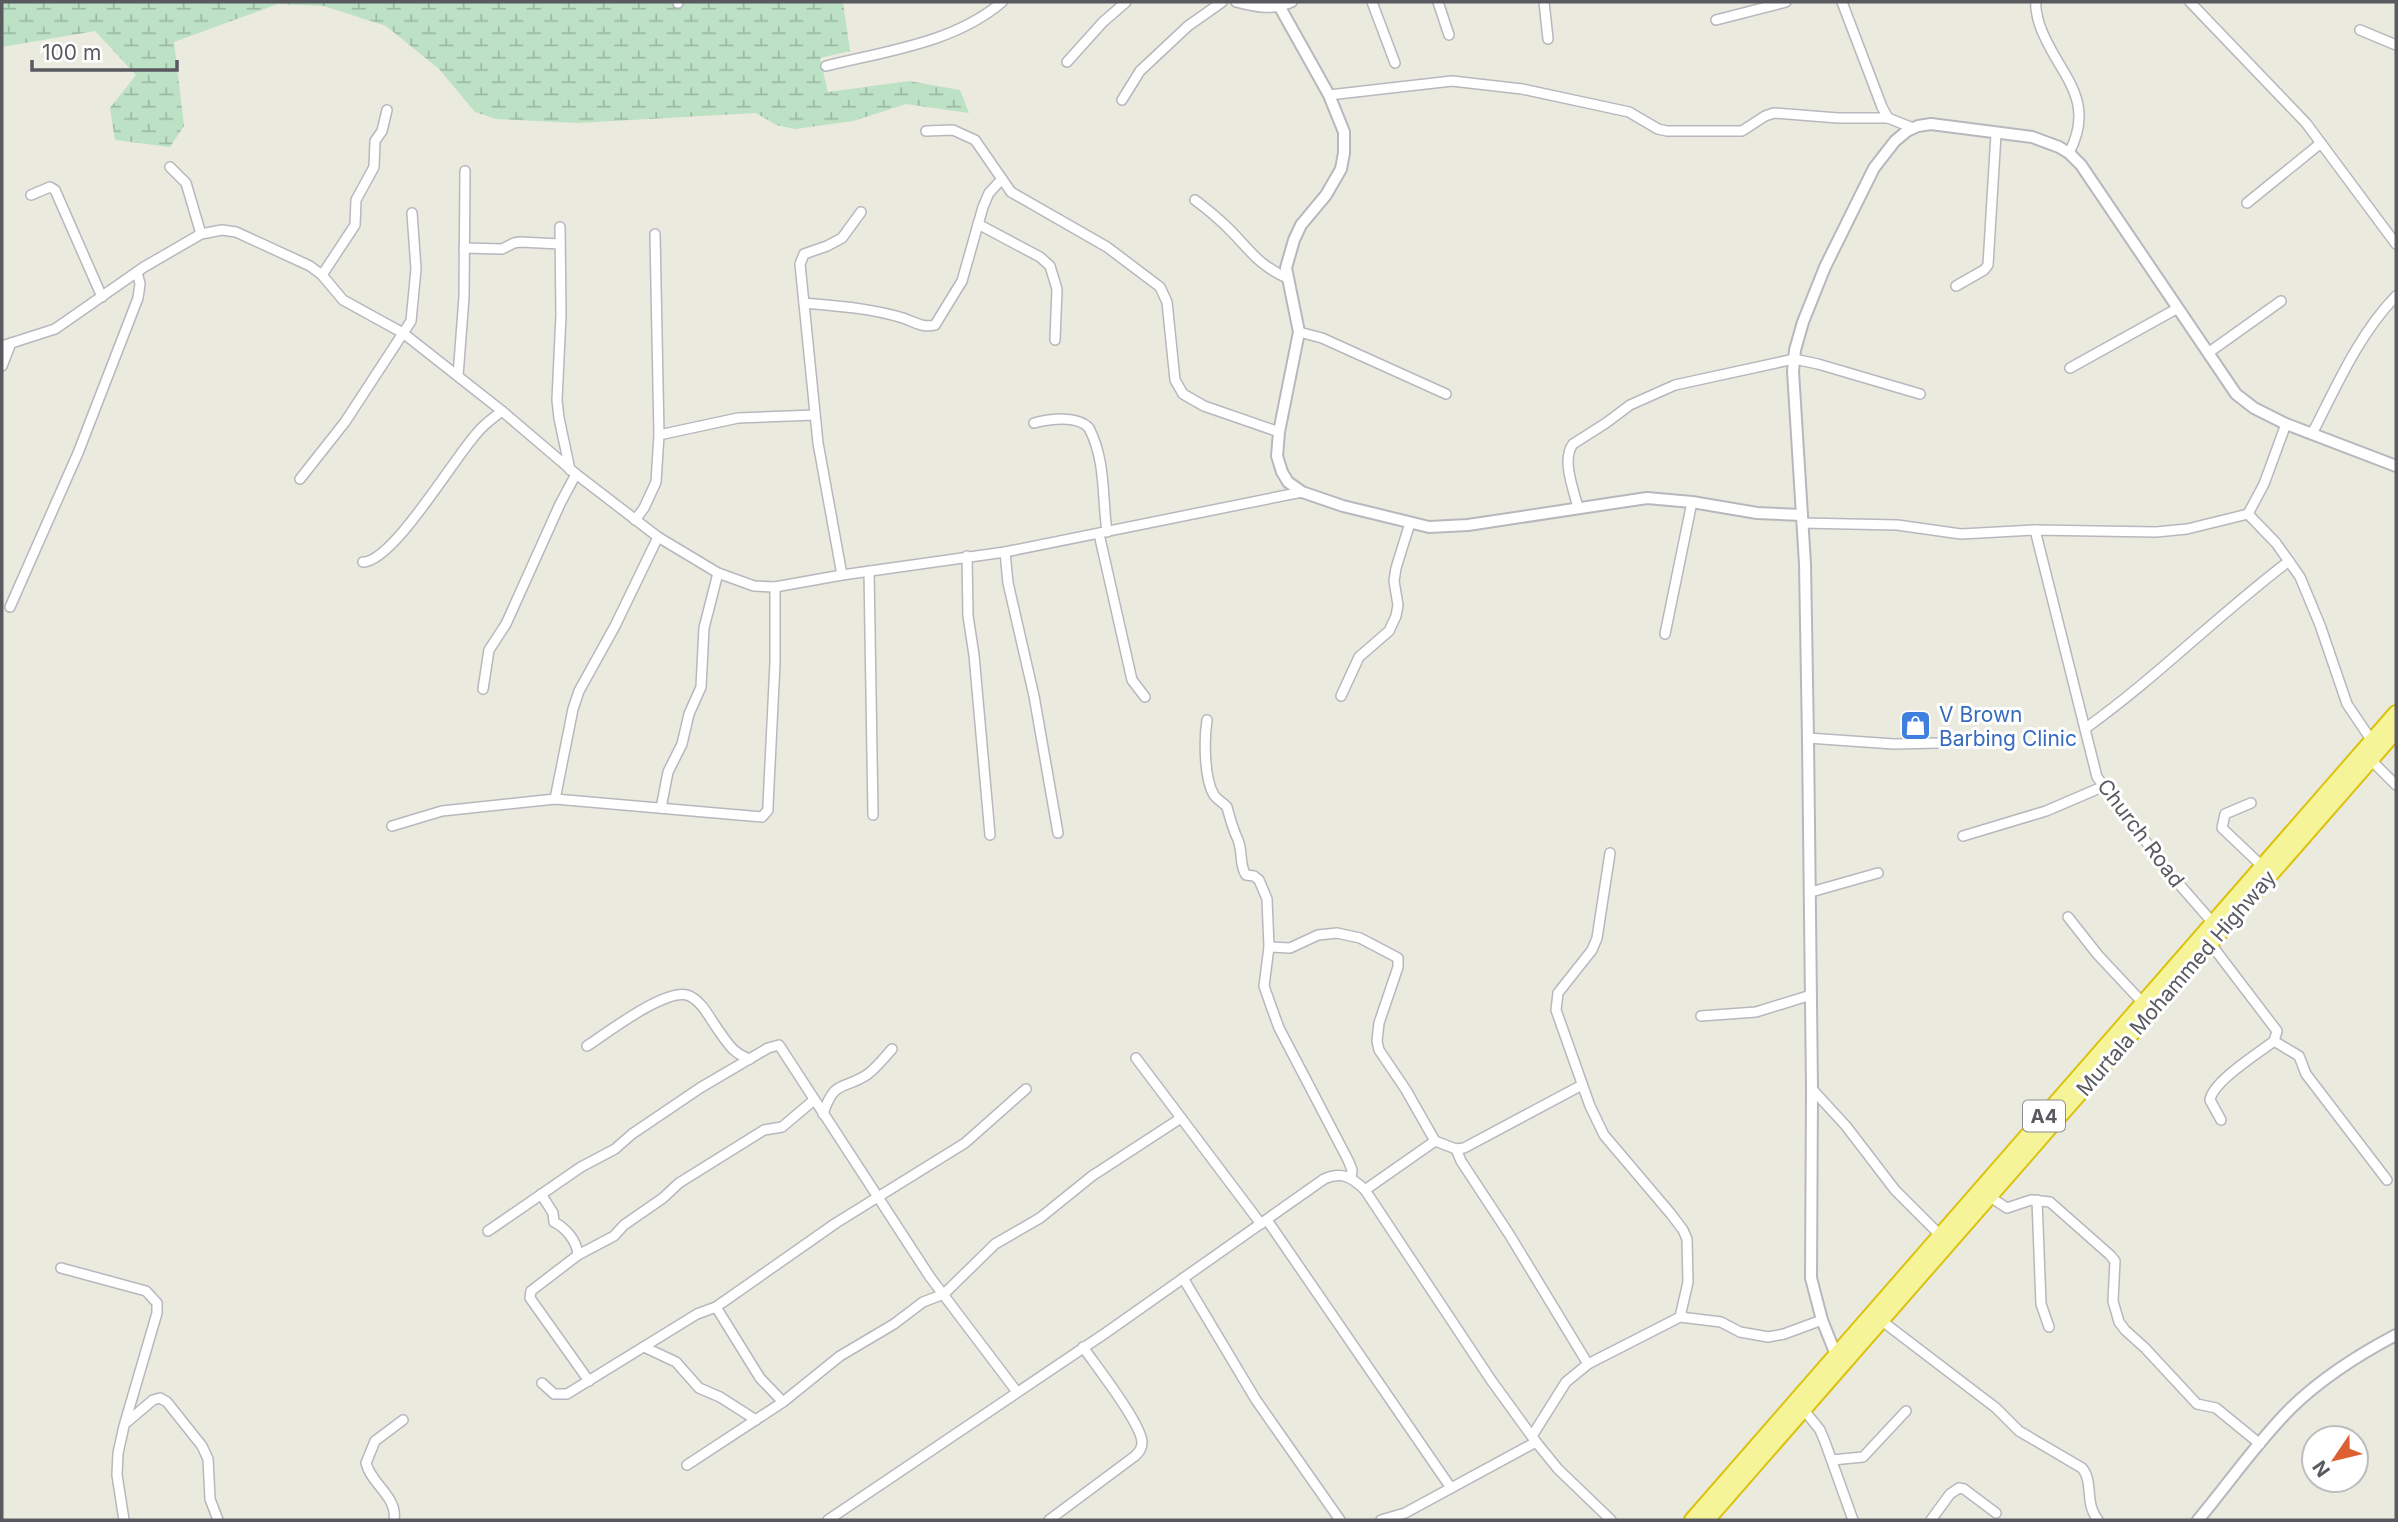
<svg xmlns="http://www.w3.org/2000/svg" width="2398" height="1522" font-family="Inter,sans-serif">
<defs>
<pattern id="wetland-marsh" width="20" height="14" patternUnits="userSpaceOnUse" patternTransform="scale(1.75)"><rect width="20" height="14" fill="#bde1c4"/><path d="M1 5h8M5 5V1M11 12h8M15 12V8" fill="none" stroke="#9cb9a3"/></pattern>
</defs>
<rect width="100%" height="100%" fill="#ebeadf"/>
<polygon fill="url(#wetland-marsh)" points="2,2 843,2 850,51 820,58 828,92 909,81 960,90 969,113 906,104 853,121 795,129 776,125 756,113 577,123 496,119 475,112 439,69 386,26 324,6 278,4 174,42 184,126 170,147 115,140 110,108 136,75 95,31 2,47"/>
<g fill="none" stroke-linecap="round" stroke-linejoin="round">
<defs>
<g id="minor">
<polyline points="678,2 678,3"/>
<path d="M1236,2C1255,7 1273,11 1292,2"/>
<polyline points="1372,2 1395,63"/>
<polyline points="1438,2 1449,35"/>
<polyline points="1544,2 1548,39"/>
<polyline points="1842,2 1882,107 1888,118 1913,128"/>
<path d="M2036,2C2035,9 2037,15 2039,23C2054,71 2099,96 2069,153"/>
<polyline points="2190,2 2306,123 2396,244"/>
<polyline points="1716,20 1786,2"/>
<polyline points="2360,30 2396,45"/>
<polyline points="1067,62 1103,22 1126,2"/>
<path d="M826,66C886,51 954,43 1002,2"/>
<polyline points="1329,95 1452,81 1522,89 1629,112 1658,129 1667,131 1742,131 1765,116 1774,113 1838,118 1888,118"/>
<polyline points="1122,100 1140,71 1188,26 1222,2"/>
<polyline points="926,131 953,130 975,140 1011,192 1107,247 1160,287 1167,302 1175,380 1183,394 1204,406 1279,432"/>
<polyline points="170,167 186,183 201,234"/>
<polyline points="31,195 50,187 55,190 102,297"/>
<path d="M1195,200C1207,209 1218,218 1229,229C1250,250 1257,264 1287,278"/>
<polyline points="2247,203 2321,143"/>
<polyline points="978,224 1040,257 1050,266 1057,289 1055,340"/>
<polyline points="560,227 561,315 557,400 559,418 570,470"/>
<polyline points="464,248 502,249 514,243 520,242 560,244"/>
<polyline points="322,275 355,225 356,200 374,167 375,141 382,131 387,110"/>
<polyline points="1956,286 1984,270 1988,265 1996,134"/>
<path d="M804,303C837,306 870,308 903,318C914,322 923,328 935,325L962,281L983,207L989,193L1002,179"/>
<polyline points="1299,332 1322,338 1446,394"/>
<polyline points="2,346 55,329 144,267 201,234 222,230 236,232 310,266 322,275 343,300 403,333 502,411 576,474 658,537 718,573 754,586 775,587 842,575 1005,552 1302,492"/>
<polyline points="2208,353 2281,301"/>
<polyline points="2,366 11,343"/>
<polyline points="2070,368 2178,308"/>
<polyline points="458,376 464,297 465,171"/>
<path d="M1034,423C1050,419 1077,415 1089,428C1106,461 1102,497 1107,532"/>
<path d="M2312,434C2336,387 2359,334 2396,296"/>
<polyline points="659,435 738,418 815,415"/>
<polyline points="300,479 345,422 411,321 416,269 412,213"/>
<path d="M1578,508C1574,490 1561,460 1573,444L1606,423L1630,405L1675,385L1794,359L1818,364L1920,394"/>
<polyline points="2248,514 2276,543 2300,577 2320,625 2347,704 2372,741"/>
<polyline points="2248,514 2264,484 2286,424"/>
<polyline points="635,520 644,508 656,482 659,435 655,234"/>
<polyline points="1802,523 1897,525 1961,534 2035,530 2156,532 2187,529 2248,514"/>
<polyline points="2035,530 2097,777 2172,876 2213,923"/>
<polyline points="1099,534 1132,680 1145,697"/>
<polyline points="1005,552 1008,583 1034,696 1058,833"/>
<polyline points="967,556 968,616 974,655 990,835"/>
<path d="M363,562C393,562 454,458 477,433C484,424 493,418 502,411"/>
<polyline points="869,571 873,815"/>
<polyline points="842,575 818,443 800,264 804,254 827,246 842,238 861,212"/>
<polyline points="10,607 78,453 138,298 140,284 137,272"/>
<polyline points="1665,634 1692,502"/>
<polyline points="483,689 489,650 506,624 560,504 576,474"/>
<polyline points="1341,696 1359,657 1389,631 1396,616 1398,605 1394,581 1396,568 1410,523"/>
<path d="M1207,720C1204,739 1204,779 1214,795C1218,801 1223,802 1227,807C1230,819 1233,829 1238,840C1243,852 1239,865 1246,875L1254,876L1259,880L1267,899L1269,947L1264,986L1271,1006L1279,1028L1348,1160L1352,1170L1351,1178"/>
<path d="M2086,728C2157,677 2219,614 2289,561"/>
<polyline points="1808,738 1894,744 1937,743"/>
<polyline points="2371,760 2396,785"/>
<polyline points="555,799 573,709 579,691 615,626 658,537"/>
<polyline points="2251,803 2225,814 2222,828 2262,866"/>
<polyline points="661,808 668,772 682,744 689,714 701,687 704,628 718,573"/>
<polyline points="392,826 442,811 555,799 762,817 768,810 768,805 775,663 775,587"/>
<polyline points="1963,836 2046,811 2102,787"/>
<polyline points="1610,853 1597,938 1592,950 1558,993 1556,1010 1590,1106 1604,1135 1671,1214 1683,1230 1687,1239 1688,1282 1680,1317"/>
<polyline points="1811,892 1878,873"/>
<polyline points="2068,917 2098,955 2143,1003"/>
<path d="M2210,943L2277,1031L2274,1041C2259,1053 2213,1081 2210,1100L2221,1120"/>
<polyline points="1269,947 1290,948 1318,935 1337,933 1360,938 1398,958 1398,967 1379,1023 1377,1041 1379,1050 1406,1090 1435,1141 1456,1149 1464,1148 1582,1085"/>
<polyline points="1701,1016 1756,1012 1811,995"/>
<polyline points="2274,1041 2299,1056 2306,1074 2387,1180"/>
<path d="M587,1046C607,1033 664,989 687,995C702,1000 710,1019 719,1031C728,1044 734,1054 750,1059"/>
<polyline points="1136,1058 1261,1224"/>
<polyline points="1812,1089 1846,1126 1895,1190 1940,1235"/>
<path d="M823,1114C835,1078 843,1091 868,1074C877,1067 885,1057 892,1049"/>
<polyline points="1456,1149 1461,1161 1509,1234 1588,1364"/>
<polyline points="1365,1190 1435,1141"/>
<path d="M541,1194L553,1213L554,1222C566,1228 577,1241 578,1255"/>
<polyline points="1990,1197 2007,1208 2031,1200 2050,1202 2110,1255 2115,1261 2113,1301 2119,1322 2125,1330 2145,1348 2197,1404 2216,1408 2260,1444"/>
<polyline points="2037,1200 2041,1304 2049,1327"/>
<polyline points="1267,1220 1451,1488"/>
<polyline points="488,1231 581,1167 615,1149 632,1134 700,1088 768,1048 779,1045 930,1277 1017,1392"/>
<polyline points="61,1268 146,1291 157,1303 157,1313 124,1426 118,1453 117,1475 124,1520"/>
<polyline points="1183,1278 1256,1400 1340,1520"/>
<polyline points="716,1307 760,1378 783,1402"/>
<path d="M1882,1321L1996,1408L2019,1431L2082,1468C2094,1482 2084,1503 2098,1520"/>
<polyline points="644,1347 676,1362 699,1388 720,1397 756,1420"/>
<polyline points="589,1381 530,1298 531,1291 578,1255 614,1236 624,1225 663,1198 679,1183 764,1130 782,1127 814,1100"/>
<polyline points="542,1383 554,1394 567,1394 697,1314 716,1307 836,1223 965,1143 1026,1089"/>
<polyline points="1804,1410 1820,1430 1825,1442 1853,1520"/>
<polyline points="127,1422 153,1400 160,1398 167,1402 202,1446 208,1459 210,1499 218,1520"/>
<polyline points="1532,1436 1566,1382 1588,1364 1680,1317 1721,1322 1740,1332 1768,1337 1784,1334 1822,1320"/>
<polyline points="1832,1460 1863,1457 1906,1411"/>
<polyline points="687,1465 783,1402 840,1356 894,1324 923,1302 944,1294 995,1244 1040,1218 1092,1176 1181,1118"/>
<path d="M394,1520C398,1497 371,1484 366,1463L375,1441L403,1420"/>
<path d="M828,1520L1107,1332L1324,1179C1341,1171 1352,1177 1365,1190L1491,1380L1536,1442L1558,1469L1611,1520"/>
<path d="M1049,1520L1135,1456C1139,1452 1142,1449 1142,1442C1141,1423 1096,1366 1083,1347"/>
<polyline points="1381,1520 1405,1513 1536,1442"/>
<polyline points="1931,1520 1950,1494 1959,1488 1964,1489 1996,1513"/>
</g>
<g id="tertiary">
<polyline points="1277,2 1329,95 1344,132 1344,153 1341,169 1326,195 1301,225 1294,240 1286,268 1299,332 1279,432 1277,456 1282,472 1288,482 1302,492 1343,506 1429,527 1468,525 1647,498 1692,502 1757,513 1802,515"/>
<polyline points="1836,1355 1822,1320 1811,1278 1812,1089 1808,738 1805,564 1793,371 1795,350 1803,322 1825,267 1874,168 1895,141 1907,131 1918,126 1931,124 2032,137 2059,147 2069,153 2081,165 2236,394 2254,408 2286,424 2396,466"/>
<path d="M2198,1520C2229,1483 2257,1442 2291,1408C2322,1378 2358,1355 2396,1335"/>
</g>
<g id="trunk">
<polyline points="1692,1520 2396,713"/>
<polyline points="1707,1520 2396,731"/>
</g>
</defs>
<use href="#minor" stroke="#b7b8be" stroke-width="12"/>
<use href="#tertiary" stroke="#b7b8be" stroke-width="14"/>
<use href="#trunk" stroke="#dcc20e" stroke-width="18"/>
<use href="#minor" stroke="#fff" stroke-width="9"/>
<use href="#tertiary" stroke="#fff" stroke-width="10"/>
<use href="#trunk" stroke="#f6f499" stroke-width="14"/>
</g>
<defs>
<symbol id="shop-square" viewBox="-11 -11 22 22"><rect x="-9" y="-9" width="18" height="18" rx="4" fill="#3f7fe0" stroke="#fff"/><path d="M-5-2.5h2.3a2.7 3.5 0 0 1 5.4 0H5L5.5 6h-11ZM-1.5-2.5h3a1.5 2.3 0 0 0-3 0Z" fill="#fff"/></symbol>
</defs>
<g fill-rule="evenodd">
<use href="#shop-square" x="1898" y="708" width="35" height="35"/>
</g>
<g text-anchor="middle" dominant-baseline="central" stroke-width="6" stroke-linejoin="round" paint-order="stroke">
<rect fill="#fff" stroke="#8a8c90" stroke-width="2" x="2023" y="1100.5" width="42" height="31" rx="5"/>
<g font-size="19" font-weight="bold" fill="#585a60">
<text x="2044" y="1116">A4</text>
</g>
<g font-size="21" fill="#366cbe" stroke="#fff" text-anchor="start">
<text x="1939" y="714">V Brown<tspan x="1939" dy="24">Barbing Clinic</tspan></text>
</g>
<g font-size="21" fill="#585a60" stroke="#fff">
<text transform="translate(2141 833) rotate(53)">Church Road</text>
<text transform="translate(2176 983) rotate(-49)">Murtala Mohammed Highway</text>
</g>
</g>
<rect width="2398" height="1522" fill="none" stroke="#585a60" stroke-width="7"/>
<g transform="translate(2335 1459) rotate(235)"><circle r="33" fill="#ffffff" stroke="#bcbdbf" stroke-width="2"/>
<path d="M0-5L12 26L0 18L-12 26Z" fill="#dd6033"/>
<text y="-10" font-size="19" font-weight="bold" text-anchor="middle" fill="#585a60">N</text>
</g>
<path d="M32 60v10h145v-10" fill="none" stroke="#585a60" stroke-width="3.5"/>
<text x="42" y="60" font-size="21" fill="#585a60" stroke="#ffffff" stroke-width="5" paint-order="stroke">100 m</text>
</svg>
